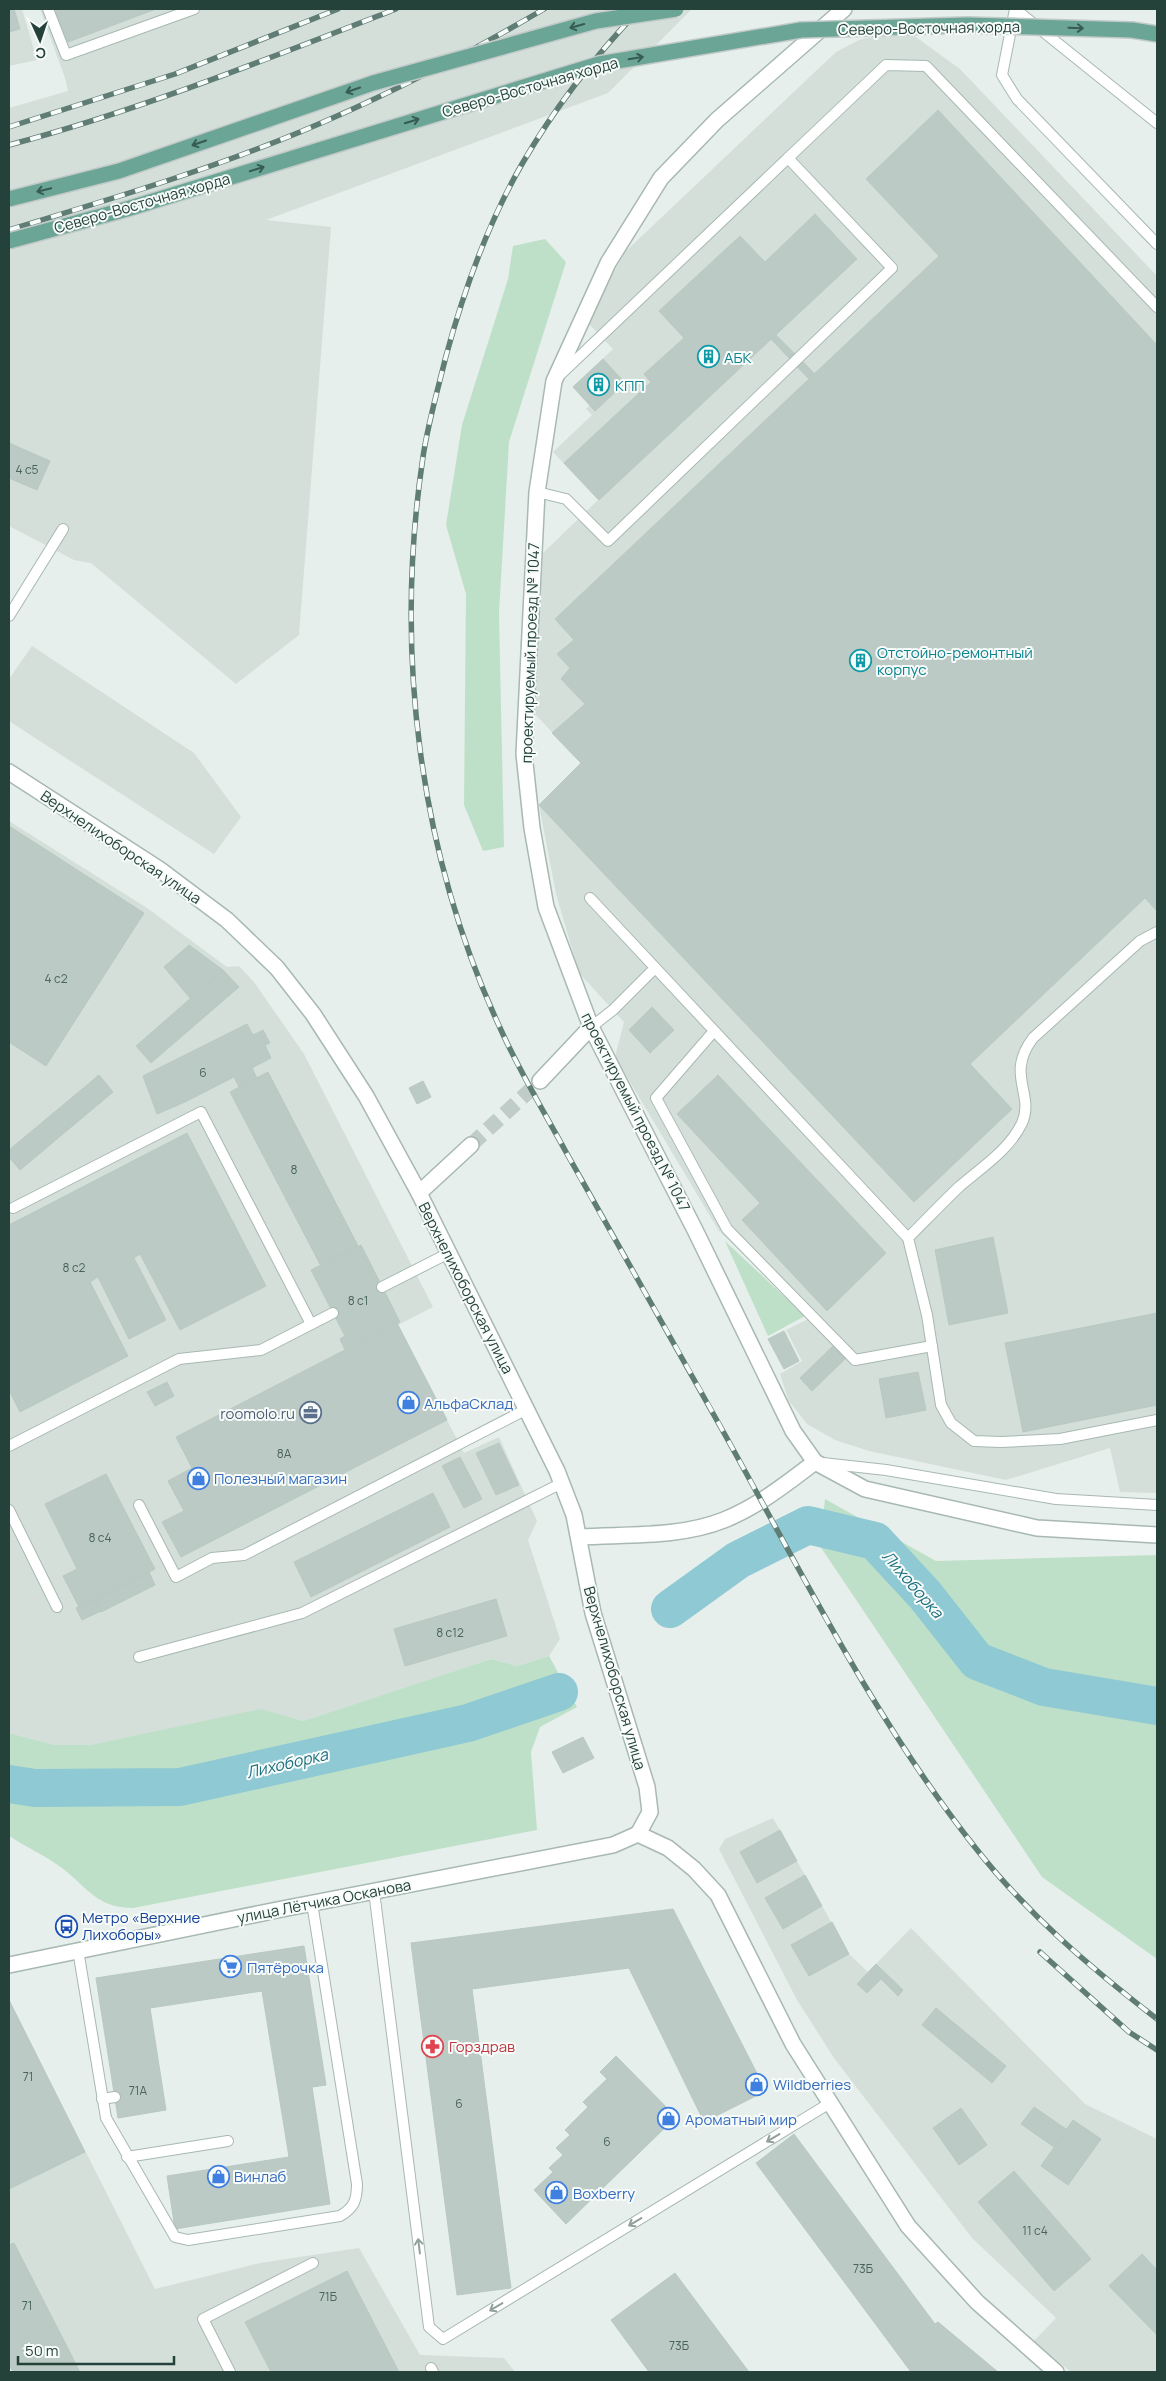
<svg xmlns="http://www.w3.org/2000/svg" width="1166" height="2381" font-family="Manrope,sans-serif">
<rect width="100%" height="100%" fill="#e6efeb"/>
<g fill="#d4dfda">
<polygon points="9,9 22,9 37,60 9,66"/>
<polygon points="40,9 692,9 608,93 266,220 331,227 299,635 236,684 91,563 74,560 9,526 9,108 68,91 65,78"/>
<polygon points="880,34 913,35 960,69 1157,276 1157,1493 1120,1492 1110,1448 1006,1480 869,1451 835,1440 807,1424 789,1401 780,1374 802,1361 786,1330 810,1318 719,1231 615,1057 624,1022 579,973 556,894 539,805 581,763 535,714 543,553 598,500 553,452 592,415 586,409 590,405 573,387 613,349 586,321 626,251 836,52 859,40"/>
<polygon points="32,646 194,753 241,817 214,854 9,721 9,679"/>
<polygon points="9,821 147,908 227,967 239,966 254,982 304,1054 433,1307 398,1325 464,1453 499,1437 537,1521 528,1540 560,1639 549,1656 517,1666 491,1659 303,1721 261,1710 90,1745 55,1745 9,1733"/>
<polygon points="773,1818 849,1954 868,1972 911,1928 1085,2104 1157,2139 1157,2372 1071,2372 1034,2341 1056,2318 972,2238 834,2058 797,2000 719,1849 725,1839"/>
<polygon points="9,2000 155,2289 260,2263 359,2248 420,2355 504,2358 515,2372 13,2372 9,2365"/>
</g>
<g fill="#bfe0c8">
<polygon points="545,239 566,262 509,442 499,613 504,847 483,851 464,805 466,594 446,525 462,425 508,279 513,246"/>
<polygon points="725,1241 805,1316 768,1336"/>
<polygon points="825,1499 936,1561 1157,1555 1157,1959 1042,1877 820,1546"/>
<path d="M549,1656L577,1707L540,1727L531,1752L537,1830L133,1908C97,1908 88,1888 62,1868C46,1856 26,1847 9,1836V1733L55,1745H90L261,1709L303,1721L491,1659L517,1666Z"/>
</g>
<g fill="none" stroke-linecap="round" stroke-linejoin="round">
<g stroke="#8ec9d4" stroke-width="38">
<polyline points="670,1609 738,1560 808,1525 875,1541 925,1595 977,1661 1044,1687 1157,1706"/>
<polyline points="9,1784 35,1788 180,1787 468,1723 559,1692"/>
</g>
</g>
<g fill="#bbcac4" stroke="#b8c9c2">
<polygon points="9,9 14,9 20,29 9,32"/>
<polygon points="55,9 156,9 68,42"/>
<polygon points="938,110 1157,345 1157,911 1145,898 970,1064 1012,1109 914,1202 539,805 581,763 552,733 585,704 561,679 570,668 557,654 574,640 555,619 939,256 866,179"/>
<polygon points="815,214 857,259 599,500 564,463 651,382 644,374 684,338 659,311 740,236 765,262"/>
<polygon points="776,335 815,374 809,379 771,339"/>
<polygon points="603,359 625,383 595,411 573,387"/>
<polygon points="9,443 50,461 37,490 9,478"/>
<polygon points="9,826 144,913 46,1066 9,1042"/>
<polygon points="189,945 223,970 190,998 164,967"/>
<polygon points="223,970 239,987 151,1063 136,1046"/>
<polygon points="652,1007 674,1030 650,1053 629,1030"/>
<polygon points="247,1024 253,1035 263,1030 270,1043 265,1045 271,1058 252,1068 257,1078 239,1087 234,1077 185,1102 157,1114 143,1076"/>
<polygon points="268,1072 358,1246 321,1266 230,1092"/>
<polygon points="99,1075 113,1092 20,1170 9,1157 9,1150"/>
<polygon points="718,1075 886,1253 827,1311 742,1220 760,1203 677,1114"/>
<polygon points="423,1081 431,1097 417,1104 409,1088"/>
<polygon points="187,1133 266,1286 180,1330 140,1254 134,1258 166,1320 129,1339 98,1277 90,1282 128,1356 20,1412 9,1390 9,1225"/>
<polygon points="993,1237 1008,1313 949,1325 935,1250"/>
<polygon points="361,1245 400,1322 345,1350 340,1339 345,1336 311,1270"/>
<polygon points="1157,1313 1157,1405 1023,1432 1005,1343"/>
<polygon points="397,1323 447,1420 181,1557 162,1522 184,1511 168,1481 192,1468 176,1437"/>
<polygon points="784,1331 799,1361 784,1369 768,1339"/>
<polygon points="836,1343 848,1356 812,1391 800,1378"/>
<polygon points="918,1372 926,1410 886,1418 879,1379"/>
<polygon points="167,1382 174,1396 155,1406 147,1392"/>
<polygon points="499,1443 519,1485 496,1495 476,1453"/>
<polygon points="460,1457 482,1499 464,1508 442,1466"/>
<polygon points="106,1474 155,1569 79,1607 63,1576 77,1569 45,1504"/>
<polygon points="433,1493 450,1527 311,1597 294,1562"/>
<polygon points="149,1572 155,1585 101,1612 95,1599"/>
<polygon points="95,1599 101,1611 82,1620 76,1608"/>
<polygon points="496,1599 507,1636 405,1666 394,1629"/>
<polygon points="583,1737 594,1758 563,1773 552,1752"/>
<polygon points="780,1830 797,1861 757,1883 740,1852"/>
<polygon points="805,1875 822,1906 783,1929 765,1898"/>
<polygon points="673,1909 766,2091 704,2122 629,1968 472,1989 511,2288 457,2295 411,1943"/>
<polygon points="832,1922 849,1954 809,1976 791,1945"/>
<polygon points="304,1946 326,2085 312,2087 330,2204 175,2229 167,2176 289,2157 262,1991 150,2008 166,2110 118,2118 96,1978"/>
<polygon points="876,1964 903,1990 898,1996 881,1979 867,1993 857,1984"/>
<polygon points="9,2000 85,2152 9,2189"/>
<polygon points="936,2008 1006,2066 992,2083 922,2025"/>
<polygon points="616,2056 676,2117 566,2224 534,2190 553,2172 549,2168 563,2155 556,2148 570,2135 565,2130 588,2107 583,2102 607,2079 600,2072"/>
<polygon points="1034,2107 1066,2129 1054,2147 1021,2124"/>
<polygon points="961,2108 987,2145 959,2165 933,2128"/>
<polygon points="1073,2120 1101,2139 1068,2185 1041,2166"/>
<polygon points="794,2134 935,2324 938,2322 998,2372 911,2372 756,2163"/>
<polygon points="1014,2171 1091,2259 1054,2291 978,2202"/>
<polygon points="14,2243 80,2372 13,2372 9,2365 9,2245"/>
<polygon points="1142,2254 1157,2270 1157,2335 1109,2286"/>
<polygon points="347,2271 399,2372 271,2372 245,2322"/>
<polygon points="675,2273 704,2312 749,2372 686,2372 684,2370 681,2372 649,2372 611,2320"/>
</g>
<g fill="none" stroke-linecap="round" stroke-linejoin="round">
<polyline stroke="#bfccc8" stroke-width="15" stroke-dasharray="15 8" stroke-linecap="butt" points="471,1145 540,1081"/>
<defs>
<g id="lane">
<polyline points="48,9 66,55 194,9"/>
<polyline points="1157,123 1015,9 1002,75 1017,99 1157,244"/>
<polyline points="788,158 886,65 926,66 1157,307"/>
<polyline points="537,492 566,499 608,541 892,268 788,158 560,375"/>
<polyline points="9,616 63,529"/>
<polyline points="590,898 908,1238 927,1315 941,1405 951,1423 974,1441 1001,1442 1060,1439 1157,1420"/>
<polyline points="591,1027 613,1010 655,968"/>
<polyline points="714,1031 656,1098 727,1229 855,1360 932,1346"/>
<polyline points="13,1208 201,1112 311,1324"/>
<path d="M908,1238C925,1221 942,1203 960,1186C981,1168 1010,1149 1022,1123C1035,1094 1005,1075 1033,1038L1140,941L1157,932"/>
<polyline points="382,1287 449,1253"/>
<polyline points="9,1446 179,1359 261,1350 333,1313"/>
<polyline points="823,1463 886,1470 1056,1499 1157,1505"/>
<polyline points="139,1505 176,1577 212,1558 244,1555 527,1409"/>
<polyline points="9,1510 57,1607"/>
<polyline points="139,1657 302,1613 562,1483"/>
<polyline points="374,1891 429,2327 443,2339 830,2103"/>
<path d="M78,1950L106,2118L175,2237L188,2240L340,2216C354,2208 357,2200 357,2184L312,1903"/>
<polyline points="102,2099 115,2097"/>
<polyline points="127,2157 228,2141"/>
<polyline points="431,2368 433,2372"/>
<polyline points="230,2372 203,2319 313,2263"/>
</g>
<g id="street">
<polyline points="844,9 717,120 661,178 608,263 554,381 537,492 524,754 532,828 546,907 591,1027 695,1230 793,1431 815,1462 865,1489 1037,1528 1157,1535"/>
<polyline points="9,772 159,869 227,920 277,968 313,1014 366,1096 419,1193 557,1471 574,1515 593,1613 647,1787 650,1812 638,1834"/>
<polyline points="540,1081 591,1027"/>
<polyline points="419,1193 471,1145"/>
<path d="M579,1537C626,1534 679,1538 724,1520C757,1507 786,1484 815,1462"/>
<polyline points="638,1834 668,1848 694,1869 718,1895 793,2044 908,2226 977,2302 1056,2372"/>
<polyline points="9,1965 277,1910 613,1845 638,1834"/>
</g>
</defs>
<use href="#lane" stroke="#a8b8b2" stroke-width="12"/>
<use href="#street" stroke="#a8b8b2" stroke-width="18"/>
<use href="#lane" stroke="#fff" stroke-width="10"/>
<use href="#street" stroke="#fff" stroke-width="15"/>
<defs>
<g id="rail">
<path d="M640,9C595,56 555,107 522,164C488,223 464,290 446,356C438,389 428,423 423,457C394,650 418,852 501,1030C520,1072 544,1112 566,1152C618,1246 672,1339 724,1433C802,1573 874,1719 974,1846C1026,1913 1091,1968 1157,2019"/>
<polyline points="9,127 175,74 338,9"/>
<path d="M9,145C141,110 269,58 396,9"/>
<path d="M9,230C107,200 206,171 300,132C384,97 466,55 544,9"/>
<polyline points="1040,1952 1129,2032 1157,2050"/>
</g>
</defs>
<use href="#rail" stroke="#5f7d75" stroke-width="5.5"/>
<use href="#rail" stroke="#f7fbf9" stroke-width="4" stroke-dasharray="11" stroke-linecap="butt"/>
<defs>
<g id="primary-bridge">
<polyline points="9,199 119,171 373,83 596,21 676,9"/>
<polyline points="9,241 127,209 599,64 801,30 967,25 1132,30 1157,34"/>
</g>
</defs>
<use href="#primary-bridge" stroke="#c2cac8" stroke-width="18" stroke-linecap="butt"/>
<use href="#primary-bridge" stroke="#6aa596" stroke-width="15"/>
</g>
<defs><path id="oneway-shaft" d="M-6 0H5M1.5-3L5.5 0L1.5 3" fill="none" stroke-width="1.6" stroke-linecap="round" stroke-linejoin="round" transform="scale(1.25)"/></defs>
<g stroke="#365b51">
<use href="#oneway-shaft" transform="translate(577 26) rotate(164)"/>
<use href="#oneway-shaft" transform="translate(1076 28) rotate(2)"/>
<use href="#oneway-shaft" transform="translate(636 58) rotate(-9)"/>
<use href="#oneway-shaft" transform="translate(353 90) rotate(161)"/>
<use href="#oneway-shaft" transform="translate(412 121) rotate(-17)"/>
<use href="#oneway-shaft" transform="translate(199 143) rotate(161)"/>
<use href="#oneway-shaft" transform="translate(257 169) rotate(-17)"/>
<use href="#oneway-shaft" transform="translate(44 190) rotate(166)"/>
</g>
<g stroke="#92a09c">
<use href="#oneway-shaft" transform="translate(773 2138) rotate(149)"/>
<use href="#oneway-shaft" transform="translate(635 2222) rotate(149)"/>
<use href="#oneway-shaft" transform="translate(419 2246) rotate(-97)"/>
<use href="#oneway-shaft" transform="translate(496 2307) rotate(149)"/>
</g>
<defs>
<symbol id="building-ring" viewBox="-11 -11 22 22"><circle r="9.5" fill="#f7fbf9" stroke="#0f9aa8" stroke-width="1.5"/><path d="M-4-6H4V6H1V3H-1V6H-4ZM-2.5-4.3h1.7v1.8h-1.7ZM.8-4.3h1.7v1.8H.8ZM-2.5-1h1.7V.8h-1.7ZM.8-1h1.7V.8H.8Z" fill="#0f9aa8"/></symbol>
<symbol id="shop-ring" viewBox="-11 -11 22 22"><circle r="9.5" fill="#f7fbf9" stroke="#3f7fe0" stroke-width="1.5"/><path d="M-5-2.5h2.3a2.7 3.5 0 0 1 5.4 0H5L5.5 6h-11ZM-1.5-2.5h3a1.5 2.3 0 0 0-3 0Z" fill="#3f7fe0"/></symbol>
<symbol id="office-ring" viewBox="-11 -11 22 22"><circle r="9.5" fill="#f7fbf9" stroke="#5c6f8a" stroke-width="1.5"/><path d="M-6-3h4V-5.5h4V-3h4V5H-6ZM-1-4.5V-3h2v-1.5ZM-6 0V1H6V0Z" fill="#5c6f8a"/></symbol>
<symbol id="bus-ring" viewBox="-11 -11 22 22"><circle r="9.5" fill="#f7fbf9" stroke="#1a4fb4" stroke-width="1.5"/><path d="M-5-6H5V4H4V6H2V4H-2V6H-4V4H-5ZM-3.5-4V0h7V-4ZM-3.5 1.2v1.5H-2V1.2ZM2 1.2v1.5H3.5V1.2Z" fill="#1a4fb4"/></symbol>
<symbol id="supermarket-ring" viewBox="-11 -11 22 22"><circle r="9.5" fill="#f7fbf9" stroke="#3f7fe0" stroke-width="1.5"/><path d="M-6-5.5h2.5l.6 2H6L4.5 2H-2.5L-4.4-4H-6ZM-1.5 3.2a1.3 1.3 0 1 0 .1 0ZM3 3.2a1.3 1.3 0 1 0 .1 0Z" fill="#3f7fe0"/></symbol>
<symbol id="pharmacy-ring" viewBox="-11 -11 22 22"><circle r="9.5" fill="#f7fbf9" stroke="#e0444e" stroke-width="1.5"/><path d="M-2-6h4v4h4v4h-4v4h-4v-4h-4v-4h4Z" fill="#e0444e"/></symbol>
</defs>
<g fill-rule="evenodd">
<use href="#building-ring" x="696" y="344" width="25" height="25"/>
<use href="#building-ring" x="586" y="372" width="25" height="25"/>
<use href="#building-ring" x="848" y="648" width="25" height="25"/>
<use href="#shop-ring" x="396" y="1390" width="25" height="25"/>
<use href="#office-ring" x="298" y="1400" width="25" height="25"/>
<use href="#shop-ring" x="186" y="1466" width="25" height="25"/>
<use href="#bus-ring" x="54" y="1914" width="25" height="25"/>
<use href="#supermarket-ring" x="218" y="1954" width="25" height="25"/>
<use href="#pharmacy-ring" x="420" y="2034" width="25" height="25"/>
<use href="#shop-ring" x="744" y="2072" width="25" height="25"/>
<use href="#shop-ring" x="656" y="2106" width="25" height="25"/>
<use href="#shop-ring" x="206" y="2164" width="25" height="25"/>
<use href="#shop-ring" x="544" y="2180" width="25" height="25"/>
</g>
<g text-anchor="middle" dominant-baseline="central" stroke-width="4" stroke-linejoin="round" paint-order="stroke">
<g font-size="12" fill="#4a645c">
<text x="27" y="469">4 с5</text>
<text x="56" y="978">4 с2</text>
<text x="203" y="1072">6</text>
<text x="294" y="1169">8</text>
<text x="74" y="1267">8 с2</text>
<text x="358" y="1300">8 с1</text>
<text x="284" y="1453">8А</text>
<text x="100" y="1537">8 с4</text>
<text x="450" y="1632">8 с12</text>
<text x="28" y="2076">71</text>
<text x="138" y="2090">71А</text>
<text x="459" y="2103">6</text>
<text x="607" y="2141">6</text>
<text x="1035" y="2230">11 с4</text>
<text x="863" y="2268">73Б</text>
<text x="328" y="2296">71Б</text>
<text x="27" y="2305">71</text>
<text x="679" y="2345">73Б</text>
</g>
<g font-size="15" fill="#24423a" stroke="#f7fbf9">
<text transform="translate(929 28) rotate(-1)">Северо-Восточная хорда</text>
<text transform="translate(530 87) rotate(-16)">Северо-Восточная хорда</text>
<text transform="translate(142 203) rotate(-16)">Северо-Восточная хорда</text>
<text transform="translate(530 653) rotate(-88)">проектируемый проезд № 1047</text>
<text transform="translate(121 847) rotate(34)">Верхнелихоборская улица</text>
<text transform="translate(636 1112) rotate(63)">проектируемый проезд № 1047</text>
<text transform="translate(466 1288) rotate(63)">Верхнелихоборская улица</text>
<text transform="translate(615 1678) rotate(74)">Верхнелихоборская улица</text>
<text transform="translate(324 1901) rotate(-11)">улица Лётчика Осканова</text>
</g>
<g font-size="15" fill="#0d838f" stroke="#f7fbf9" text-anchor="start">
<text x="724" y="357">АБК</text>
<text x="615" y="385">КПП</text>
<text x="877" y="652">Отстойно-ремонтный<tspan x="877" dy="17">корпус</tspan></text>
</g>
<g font-size="15" fill="#366cbe" stroke="#f7fbf9" text-anchor="start">
<text x="424" y="1403">АльфаСклад</text>
<text x="214" y="1478">Полезный магазин</text>
<text x="247" y="1967">Пятёрочка</text>
<text x="773" y="2084">Wildberries</text>
<text x="685" y="2119">Ароматный мир</text>
<text x="234" y="2176">Винлаб</text>
<text x="573" y="2193">Boxberry</text>
</g>
<g font-size="15" fill="#4e5e75" stroke="#f7fbf9" text-anchor="end">
<text x="295" y="1413">roomolo.ru</text>
</g>
<g font-size="15" fill="#164399" stroke="#f7fbf9" text-anchor="start">
<text x="82" y="1917">Метро «Верхние<tspan x="82" dy="17">Лихоборы»</tspan></text>
</g>
<g font-size="15" fill="#be3a42" stroke="#f7fbf9" text-anchor="start">
<text x="449" y="2046">Горздрав</text>
</g>
<g font-size="16" font-style="italic" fill="#1c6f80" stroke="#f7fbf9">
<text transform="translate(913 1584) rotate(49)">Лихоборка</text>
<text transform="translate(287 1763) rotate(-13)">Лихоборка</text>
</g>
</g>
<rect width="1166" height="2381" fill="none" stroke="#24423a" stroke-width="20"/>
<g transform="translate(40 40) rotate(177)" stroke="#f7fbf9" stroke-width="4" paint-order="stroke">
<path d="M0-4L9 19L0 12L-9 19Z" fill="#24423a"/>
<text y="-8" font-size="14" font-weight="bold" text-anchor="middle" fill="#24423a">С</text>
</g>
<path d="M18 2356v8h156v-8" fill="none" stroke="#24423a" stroke-width="2.5"/>
<text x="25" y="2356" font-size="15" fill="#24423a" stroke="#f7fbf9" stroke-width="4" paint-order="stroke">50 m</text>
</svg>
